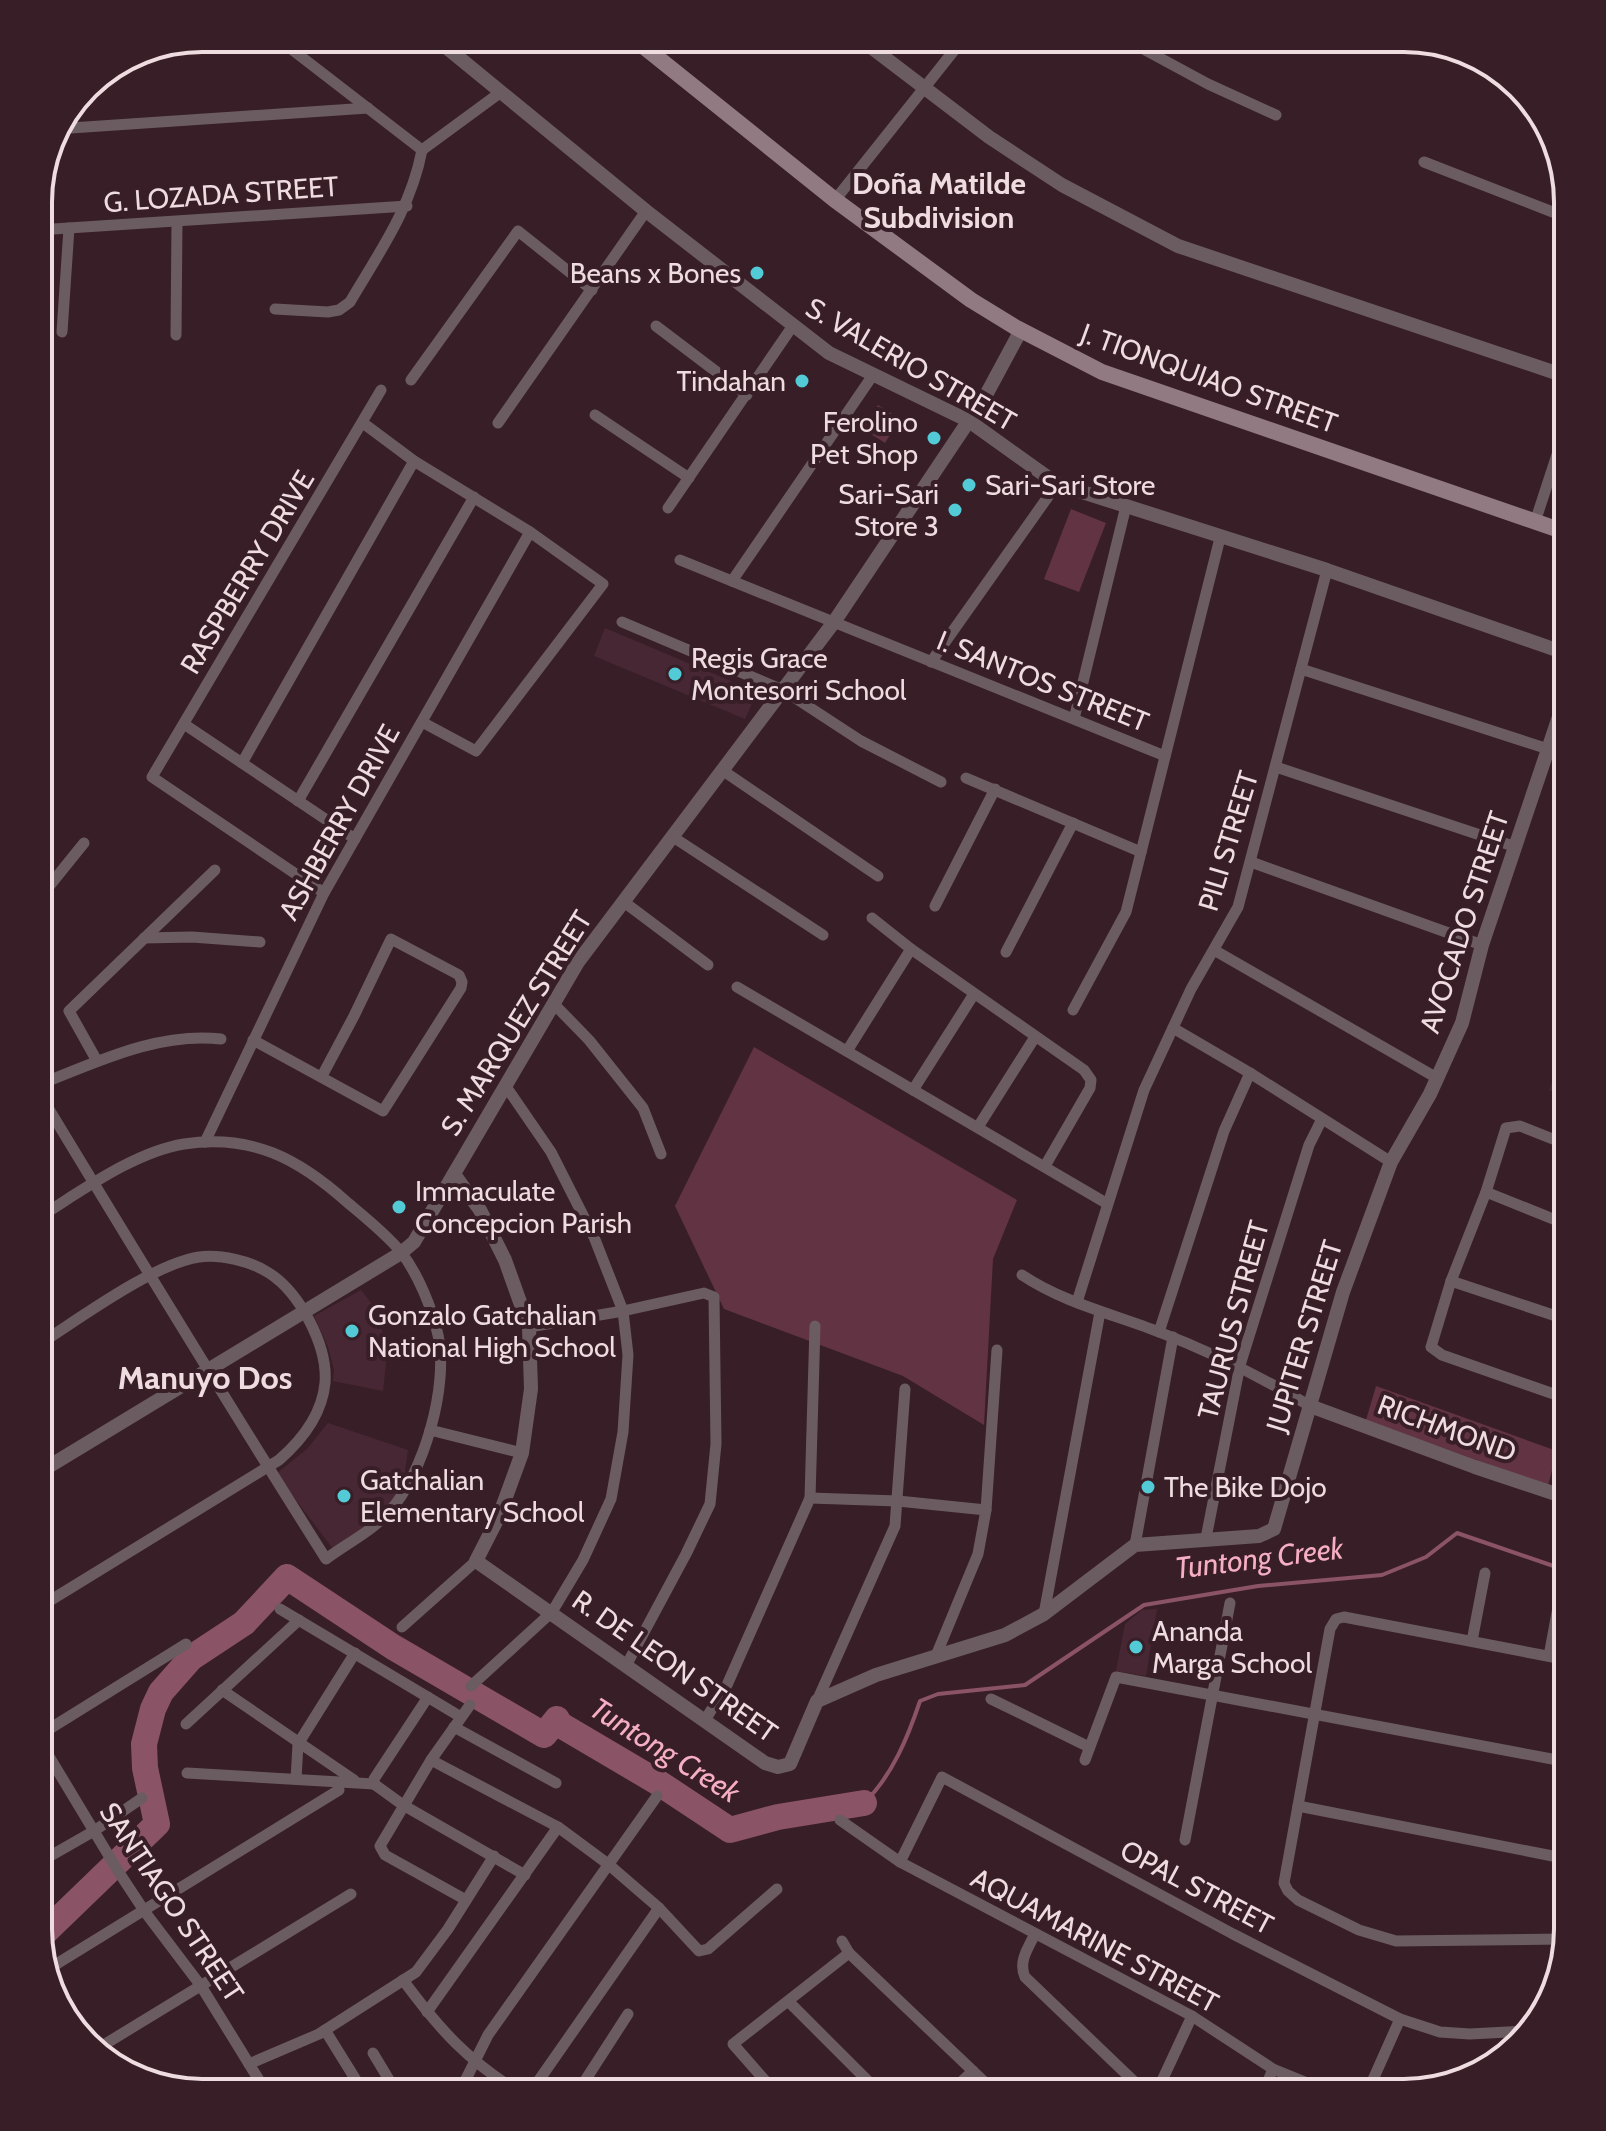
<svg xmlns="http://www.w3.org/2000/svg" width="1606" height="2131" font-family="Cabin,sans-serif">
<rect width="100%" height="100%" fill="#381e27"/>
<g fill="#472733">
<polygon points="605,628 757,692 745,719 594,656"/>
<polygon points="1568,1037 1568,1100 1549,1090"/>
<polygon points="361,1290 380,1314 386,1363 383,1391 333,1381 334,1370 328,1347 314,1316"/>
<polygon points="328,1423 408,1450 403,1484 388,1508 334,1550 276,1474 307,1449"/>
<polygon points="1157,1609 1146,1676 1116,1671 1125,1624 1142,1610"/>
</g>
<g fill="#613343">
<polygon points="878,405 900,419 885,443 863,429"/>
<polygon points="1071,509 1106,523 1079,592 1044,579"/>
<polygon points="754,1047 1017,1200 993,1259 984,1425 903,1376 724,1309 675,1206"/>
<polygon points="1376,1386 1557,1451 1548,1486 1366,1420"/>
</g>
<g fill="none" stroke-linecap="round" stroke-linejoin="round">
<path stroke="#8b5366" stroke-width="4" d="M864,1803C892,1776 908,1737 920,1701L938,1694L1025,1685L1144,1605L1258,1586L1382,1575L1426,1557L1457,1533L1568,1571"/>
<polyline stroke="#8b5366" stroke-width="26" points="40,1937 157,1824 145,1768 144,1744 153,1709 161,1692 191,1658 244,1623 287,1577 393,1647 544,1735 557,1719 559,1724 659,1783 730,1830 778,1817 864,1803"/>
<g stroke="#6b5c61" stroke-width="11">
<polyline points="277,38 422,150"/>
<polyline points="1123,38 1208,84 1276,115"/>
<polyline points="56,129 368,108"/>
<polyline points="422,150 501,92"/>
<polyline points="1424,162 1568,218"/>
<polyline points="835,200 964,38"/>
<polyline points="38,230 407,206"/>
<path d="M275,309L328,312L339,310L350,302C380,251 411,208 422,150"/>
<polyline points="656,326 747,395"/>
<polyline points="62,332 69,228"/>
<polyline points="176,335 177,222"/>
<polyline points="411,380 518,231 592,290"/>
<polyline points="595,415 689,478"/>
<polyline points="363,423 414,461 530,532 603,584 476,751 422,722"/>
<polyline points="498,423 646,211"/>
<polyline points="668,508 792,327"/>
<polyline points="1535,522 1568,421"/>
<polyline points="680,560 1165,756"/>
<polyline points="732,581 873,375"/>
<polyline points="622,622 783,690 861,741 941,782"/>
<polyline points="931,662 1057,484"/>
<polyline points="1301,669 1548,749"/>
<polyline points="1074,719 1126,506"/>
<polyline points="184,724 355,839"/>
<polyline points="242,763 414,461"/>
<polyline points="1276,767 1516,847"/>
<polyline points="722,770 878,876"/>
<polyline points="966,778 1141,852"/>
<polyline points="298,801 474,497"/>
<polyline points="673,837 823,935"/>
<polyline points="1251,862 1482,945"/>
<polyline points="324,893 152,777 381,390"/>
<polyline points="38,900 84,843"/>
<polyline points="624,902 708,965"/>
<polyline points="935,906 995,789"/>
<polyline points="144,938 192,937 260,942"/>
<polyline points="911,949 1084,1070 1091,1080 1090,1088 1045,1166"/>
<polyline points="1214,950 1437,1078"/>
<polyline points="1006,952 1073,823"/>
<polyline points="737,987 1106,1203"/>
<polyline points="553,1003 589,1040 643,1108 661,1154"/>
<polyline points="1073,1010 1126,912 1220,538"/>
<polyline points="1173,1028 1250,1073 1391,1162"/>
<polyline points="253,1040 383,1111 461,988 462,982 459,975 391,939 354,1016 322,1076"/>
<polyline points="847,1051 911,949 872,918"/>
<polyline points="97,1061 69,1011 215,870"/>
<path d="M38,1085C97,1062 157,1032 221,1039"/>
<polyline points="913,1090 974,994"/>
<polyline points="978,1127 1035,1037"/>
<polyline points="205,1142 324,893 530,532"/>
<polyline points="1486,1192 1568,1225"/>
<path d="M38,1218C80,1192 134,1152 184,1144C252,1134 298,1158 348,1203C366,1218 386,1234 401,1252C418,1274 432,1308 438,1335C449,1386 424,1473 389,1512C372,1531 346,1544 326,1559C228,1404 133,1248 38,1091"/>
<path d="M1022,1275C1064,1303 1113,1314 1159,1332C1212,1352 1261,1377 1310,1406"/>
<polyline points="1451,1281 1568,1320"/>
<polyline points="1077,1302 1144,1090 1191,989 1238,907 1327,570"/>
<polyline points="529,1327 623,1311 704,1293 714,1297 716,1444 710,1504 686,1554 627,1664"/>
<polyline points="1159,1332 1224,1131 1250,1073"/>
<polyline points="1568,1399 1442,1355 1431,1347 1451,1281 1486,1192 1506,1128 1520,1126 1568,1145"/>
<polyline points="430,1430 522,1453"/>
<polyline points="810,1498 898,1501 986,1510"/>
<polyline points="1206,1538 1240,1365 1309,1145 1322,1119"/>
<polyline points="1135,1545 1173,1337"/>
<path d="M38,1608L279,1460C302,1440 322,1415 325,1383C328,1346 300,1293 269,1273C251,1261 220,1254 199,1257C153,1264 79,1319 38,1345"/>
<polyline points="280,1609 461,1717"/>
<polyline points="1044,1614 1100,1312"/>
<polyline points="402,1627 476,1561"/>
<polyline points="1472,1641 1485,1573"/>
<polyline points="1549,1656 1561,1591"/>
<polyline points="935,1658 978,1554 986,1510 997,1350"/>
<polyline points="471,1686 552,1612 583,1560 611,1499 623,1432 628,1355 623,1311 594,1237 551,1152 505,1085"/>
<polyline points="222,1690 354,1780"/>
<polyline points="991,1699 1089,1747"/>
<polyline points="817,1701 895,1526 905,1389"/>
<polyline points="705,1720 727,1685 810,1498 815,1326"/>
<polyline points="186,1724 299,1620"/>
<polyline points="454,1727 556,1783"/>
<polyline points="38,1736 186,1644"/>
<polyline points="38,1738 118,1871 145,1912 201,1986 267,2093"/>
<polyline points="431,1760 558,1827 608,1864 659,1908 699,1951 708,1949 777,1889"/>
<polyline points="1085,1760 1116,1677 1568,1762"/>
<polyline points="187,1773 374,1784"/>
<polyline points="296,1779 298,1744 355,1653"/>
<polyline points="374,1784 403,1805 525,1875"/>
<polyline points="374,1784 374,1779 428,1697"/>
<polyline points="1298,1806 1568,1859"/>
<polyline points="840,1820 900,1862 1192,2016 1273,2069 1332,2093"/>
<polyline points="1185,1840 1230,1603"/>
<polyline points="900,1862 942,1777 1233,1934 1400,2019 1440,2032 1470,2034 1527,2031"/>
<polyline points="38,1863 94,1831 142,1798"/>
<polyline points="466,1900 385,1855 380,1846 431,1760 470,1705"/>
<path d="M1035,1934C1028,1948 1018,1962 1025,1977L1144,2091L1151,2092L1159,2087L1192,2016"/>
<polyline points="1565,1939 1396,1941 1359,1930 1298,1900 1288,1891 1284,1883 1330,1629 1336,1619 1344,1617 1568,1660"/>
<polyline points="842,1941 849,1953 996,2093"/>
<polyline points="50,1968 339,1790"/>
<path d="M403,1980C440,2030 467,2060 520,2093"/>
<polyline points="789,2002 880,2093"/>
<polyline points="427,2012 558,1827"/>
<polyline points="325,2030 364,2093"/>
<polyline points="97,2049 351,1894"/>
<polyline points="373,2053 397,2093"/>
<polyline points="249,2064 319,2034 416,1972 448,1929 494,1856"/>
<polyline points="459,2093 488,2035 657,1796"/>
<polyline points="530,2093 659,1908"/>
<polyline points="577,2093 628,2014"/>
<polyline points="647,2093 654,2086 662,2093"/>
<polyline points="776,2093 733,2044 849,1953"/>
<polyline points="949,2093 973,2071"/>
<polyline points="1263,2093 1273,2069"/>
<polyline points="1367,2093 1400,2019"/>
</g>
<g stroke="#6b5c61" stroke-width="14">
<polyline points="435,38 646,211 829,353 969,421 1057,484 1327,570 1568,654"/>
<polyline points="859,38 989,137 1062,185 1178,246 1568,377"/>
<polyline points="454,1174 480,1210 505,1260 529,1327 531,1389 522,1453 499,1516 476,1561 765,1763 778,1767 790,1764 817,1701 876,1675 1005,1635 1044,1614 1135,1545 1259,1536 1274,1529 1343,1292 1391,1162 1430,1094 1462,1023 1482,945 1568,690"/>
<polyline points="1310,1406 1475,1467 1568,1498"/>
<polyline points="38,1473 401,1253 414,1242 578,962 834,622 986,395 1021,330"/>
</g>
<polyline stroke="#917a81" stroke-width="16" points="633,38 835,200 971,300 1015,327 1102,372 1568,533"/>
</g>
<g fill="#52cbd7" stroke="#381e27" stroke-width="3">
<circle cx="757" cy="273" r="8"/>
<circle cx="802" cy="381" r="8"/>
<circle cx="934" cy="438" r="8"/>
<circle cx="969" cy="485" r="8"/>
<circle cx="955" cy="510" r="8"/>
<circle cx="675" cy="674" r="8"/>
<circle cx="399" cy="1207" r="8"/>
<circle cx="352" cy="1331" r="8"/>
<circle cx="1148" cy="1487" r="8"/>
<circle cx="344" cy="1496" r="8"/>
<circle cx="1136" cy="1647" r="8"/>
</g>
<g text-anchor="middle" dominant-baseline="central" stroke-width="8" stroke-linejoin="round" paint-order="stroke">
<g font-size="28" fill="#efdce1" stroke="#381e27">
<text transform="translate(221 194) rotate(-4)">G. LOZADA STREET</text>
<text transform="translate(911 364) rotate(30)">S. VALERIO STREET</text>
<text transform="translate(1209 378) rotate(20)">J. TIONQUIAO STREET</text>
<text transform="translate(247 572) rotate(-59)">RASPBERRY DRIVE</text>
<text transform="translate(1043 681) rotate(22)">I. SANTOS STREET</text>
<text transform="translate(339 822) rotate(-61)">ASHBERRY DRIVE</text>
<text transform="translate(1228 841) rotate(-73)">PILI STREET</text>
<text transform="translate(1464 922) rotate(-72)">AVOCADO STREET</text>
<text transform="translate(516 1023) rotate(-58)">S. MARQUEZ STREET</text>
<text transform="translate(1233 1320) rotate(-75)">TAURUS STREET</text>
<text transform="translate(1304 1336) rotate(-73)">JUPITER STREET</text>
<text transform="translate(1447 1428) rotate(20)">RICHMOND</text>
<text transform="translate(675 1666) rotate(35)">R. DE LEON STREET</text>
<text transform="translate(1197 1887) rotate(28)">OPAL STREET</text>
<text transform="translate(172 1902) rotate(56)">SANTIAGO STREET</text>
<text transform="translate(1095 1940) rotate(28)">AQUAMARINE STREET</text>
</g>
<g font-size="28" fill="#efdce1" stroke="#381e27" text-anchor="start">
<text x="741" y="273" text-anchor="end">Beans x Bones</text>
<text x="786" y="381" text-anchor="end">Tindahan</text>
<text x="918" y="422" text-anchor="end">Ferolino<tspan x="918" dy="32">Pet Shop</tspan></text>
<text x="985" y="485">Sari-Sari Store</text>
<text x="939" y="494" text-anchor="end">Sari-Sari<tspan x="939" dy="32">Store 3</tspan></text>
<text x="691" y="658">Regis Grace<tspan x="691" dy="32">Montesorri School</tspan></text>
<text x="415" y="1191">Immaculate<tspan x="415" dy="32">Concepcion Parish</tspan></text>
<text x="368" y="1315">Gonzalo Gatchalian<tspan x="368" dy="32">National High School</tspan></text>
<text x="360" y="1480">Gatchalian<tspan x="360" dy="32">Elementary School</tspan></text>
<text x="1164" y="1487">The Bike Dojo</text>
<text x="1152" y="1631">Ananda<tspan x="1152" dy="32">Marga School</tspan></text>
</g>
<g font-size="30" font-weight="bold" fill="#efdce1" stroke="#381e27">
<text x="939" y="183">Doña Matilde<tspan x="939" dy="34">Subdivision</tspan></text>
</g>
<g font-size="30" font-style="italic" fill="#f5aec4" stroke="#381e27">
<text transform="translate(1259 1558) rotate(-7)">Tuntong Creek</text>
<text transform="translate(665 1750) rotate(32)">Tuntong Creek</text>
</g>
<g font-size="32" font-weight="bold" fill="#efdce1" stroke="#381e27">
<text x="205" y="1377">Manuyo Dos</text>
</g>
</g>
<path d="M0 0H1606V2131H0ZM202 52H1404A150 150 0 0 1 1554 202V1929A150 150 0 0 1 1404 2079H202A150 150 0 0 1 52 1929V202A150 150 0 0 1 202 52Z" fill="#381e27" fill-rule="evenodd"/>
<path fill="none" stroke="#efdce1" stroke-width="4" d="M202 52H1404A150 150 0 0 1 1554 202V1929A150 150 0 0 1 1404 2079H202A150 150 0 0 1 52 1929V202A150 150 0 0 1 202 52Z"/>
</svg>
